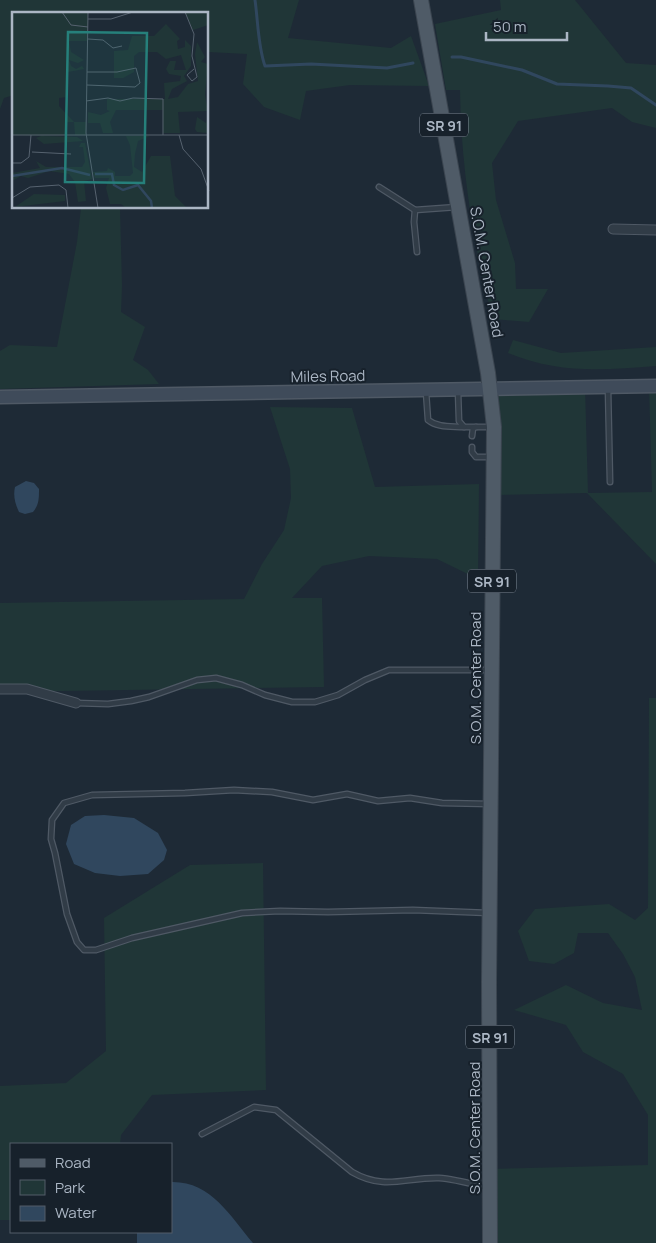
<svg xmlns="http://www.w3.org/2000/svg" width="656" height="1243" font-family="Manrope,sans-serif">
<rect width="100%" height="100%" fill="#1e2a36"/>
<g fill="#203637">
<polygon points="0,0 299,0 288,38 391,48 411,36 429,86 350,85 306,91 300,120 264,107 243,84 247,54 208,52 208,14 14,14 14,95 4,98 0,109"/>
<path d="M500,0H575L626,63L656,65V128L632,122L612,108L518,121L492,163L496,200L515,263L516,289H548L529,322L493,319C473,245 461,167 460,90H446L435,24L501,10Z"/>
<polygon points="81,208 120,208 122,285 121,312 145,327 133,360 148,370 159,384 0,389 0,351 10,345 57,347 77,242"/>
<path d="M513,340L561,353L656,347V366C602,370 559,374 508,353Z"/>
<polygon points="649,386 656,386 656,564 587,493 494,495 491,389 585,387 588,493 652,492"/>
<polygon points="270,407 352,408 375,487 479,484 478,579 437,559 369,556 322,566 292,598 322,598 324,687 0,692 0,603 244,599 262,564 284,530 291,498 290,469"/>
<polygon points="649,698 656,698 656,1243 489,1243 489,1169 648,1165 648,1115 623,1074 583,1052 566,1025 514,1010 566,985 603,1003 642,1010 635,977 623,954 608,933 578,933 574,953 554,964 529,961 518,931 535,909 609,904 635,920 648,908"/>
<polygon points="263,863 266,1090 152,1095 121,1135 120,1144 11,1144 11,1220 0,1220 0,1086 66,1083 106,1051 104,918 190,865"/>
</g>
<g fill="#30475e">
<path d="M26,481L34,483L39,489C39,498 39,505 33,512L25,514L19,512C15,503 13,496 15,487Z"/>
<polygon points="104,815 134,818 158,833 167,850 164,860 148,874 120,876 95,873 74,864 66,844 71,825 85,816"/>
<path d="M171,1182C211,1181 230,1216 253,1243H137V1232H171Z"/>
</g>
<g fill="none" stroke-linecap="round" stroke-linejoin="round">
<g stroke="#30475e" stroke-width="3">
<path d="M255,0C258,21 258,47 265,66L311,64L387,68L413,63"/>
<polyline points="452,57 461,57 522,70 557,84 608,86 631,88 656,105"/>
</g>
<defs>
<g id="service">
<polyline points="379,187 415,210 457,207"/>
<polyline points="415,210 414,222 417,252"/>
<polyline points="608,388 610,482"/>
<polyline points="458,391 459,421 464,427 476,427"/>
<path d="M426,392L428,420C438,428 451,426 464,427"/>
<polyline points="472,436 473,428 476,427 493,427"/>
<polyline points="472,447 472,452 476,457 493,457"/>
<polyline points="76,703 108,704 131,701 149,697 197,680 216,678 242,685 265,695 292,702 315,702 338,695 365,680 389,670 490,670"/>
<polyline points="489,913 413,910 328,912 280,911 242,913 132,938 96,950 84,950 77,942 67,914 55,853 51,839 52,820 64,803 92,795 185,793 234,790 272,792 313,800 347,794 378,801 410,798 442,803 490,804"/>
<path d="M202,1134L254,1107L276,1110L352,1172C385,1191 406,1177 439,1178C455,1179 472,1184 488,1188"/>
</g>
<g id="minor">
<polyline points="613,229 656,230"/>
<polyline points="0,689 27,689 76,703"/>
</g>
<polyline id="secondary" points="0,397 656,386"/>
<polyline id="primary" points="421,0 488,373 494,427 489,982 490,1243"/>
</defs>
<use href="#service" stroke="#4f5965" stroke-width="7"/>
<use href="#minor" stroke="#4f5965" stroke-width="11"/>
<use href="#secondary" stroke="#4f5965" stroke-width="15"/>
<use href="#primary" stroke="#3b4550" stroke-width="16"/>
<use href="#service" stroke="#313c47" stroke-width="4.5"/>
<use href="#minor" stroke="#313c47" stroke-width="9"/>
<use href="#secondary" stroke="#3f4b5a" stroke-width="12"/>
<use href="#primary" stroke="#4f5b67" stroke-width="14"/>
</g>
<g text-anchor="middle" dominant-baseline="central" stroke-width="4" stroke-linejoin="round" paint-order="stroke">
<g fill="#17212b" stroke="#7f8996" stroke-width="1">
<rect x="420" y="113.5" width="48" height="23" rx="4"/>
<rect x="468" y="569.5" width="48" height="23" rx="4"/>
<rect x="466" y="1025.5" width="48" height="23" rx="4"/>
</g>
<g font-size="14" font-weight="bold" fill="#abb6c4">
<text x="444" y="125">SR 91</text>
<text x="492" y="581">SR 91</text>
<text x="490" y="1037">SR 91</text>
</g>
<g font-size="15" fill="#abb6c4" stroke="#17212b">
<text transform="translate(487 272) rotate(80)">S.O.M. Center Road</text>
<text transform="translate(328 376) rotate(-1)">Miles Road</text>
<text transform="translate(475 678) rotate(-90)">S.O.M. Center Road</text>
<text transform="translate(474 1128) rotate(-90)">S.O.M. Center Road</text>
</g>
</g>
<g transform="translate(12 12)">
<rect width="196" height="196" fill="#1e2a36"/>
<path d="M0,0H76V29H57L59,40L72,48L66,51L57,48L59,54L64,57L70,54L72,57L56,60L55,85L47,86V94L62,110H74V123H63L62,110H55V123L32,124L65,125L71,129L32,132L24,126L29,124L0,123ZM173,0H196V13L181,18ZM154,12L168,27L165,29L166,37L173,35V28L179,34V54L172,64L175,69L160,77L156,87L166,85L176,72L186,69L183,42L185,30L193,45L189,50L196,52L193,83L196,99L166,100L168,121H151V98H104L98,110L101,121H91L88,111H76V100L89,103L98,99L95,98V87H153L152,71L168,69L169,64L157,62L154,57L158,49H164L162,58H174L169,43L154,47L145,40H127L122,44V60L111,66H102V39L116,38L120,24H142ZM196,103V121L185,120L183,117L185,105L194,111ZM114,124H138L126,129L123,142L122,155L130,160L139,144H158L163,184L175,196H114L109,192H98L94,176L97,166H83L81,160L95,159L96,156L103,160V164H118L121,161L118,133ZM69,131H73L80,167L72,169L74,189L66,190L63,170L57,162L37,159L16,166L9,164L0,169V161L28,156L24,149L34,155H70L73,150L71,135H67ZM22,182L53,183V189L3,195Z" fill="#203637"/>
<path fill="none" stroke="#30475e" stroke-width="2.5" d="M83,162H100L102,173L111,178L126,173L139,189L140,196M0,164L50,156L78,163"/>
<path fill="none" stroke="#56626f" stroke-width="1" d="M50,0L59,13L76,15M76,0L74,121L86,196M173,0L182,22L180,44L185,65L180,69L175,63L182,57M76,7H99L121,0M76,27L91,28L101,36L110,34M75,73L123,75L128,71L124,56L105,60H75M74,89L96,86L108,89L121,86L151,87V123M0,123H197M167,123L171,137L189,157L197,179M20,140L59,142M0,151H9L17,145L19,123M0,186L18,175L47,173L54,178L56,196"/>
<path fill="#26807b" fill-opacity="0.15" stroke="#26807b" stroke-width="2.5" d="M56,20L135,21L132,171L53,170Z"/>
<rect width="196" height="196" fill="none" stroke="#abb6c4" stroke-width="2.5"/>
</g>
<rect x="10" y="1143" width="162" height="90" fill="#17212b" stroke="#525d68"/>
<rect x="20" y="1159" width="25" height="8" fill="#4f5b67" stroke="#525d68"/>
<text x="55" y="1168" font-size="15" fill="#abb6c4">Road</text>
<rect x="20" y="1180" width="25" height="15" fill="#203637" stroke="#525d68"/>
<text x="55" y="1193" font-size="15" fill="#abb6c4">Park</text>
<rect x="20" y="1206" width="25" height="15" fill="#30475e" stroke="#525d68"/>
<text x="55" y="1218" font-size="15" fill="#abb6c4">Water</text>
<path d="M486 32v8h81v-8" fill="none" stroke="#abb6c4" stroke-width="2.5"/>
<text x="493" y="32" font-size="15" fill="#abb6c4" stroke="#17212b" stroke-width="4" paint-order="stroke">50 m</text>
</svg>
